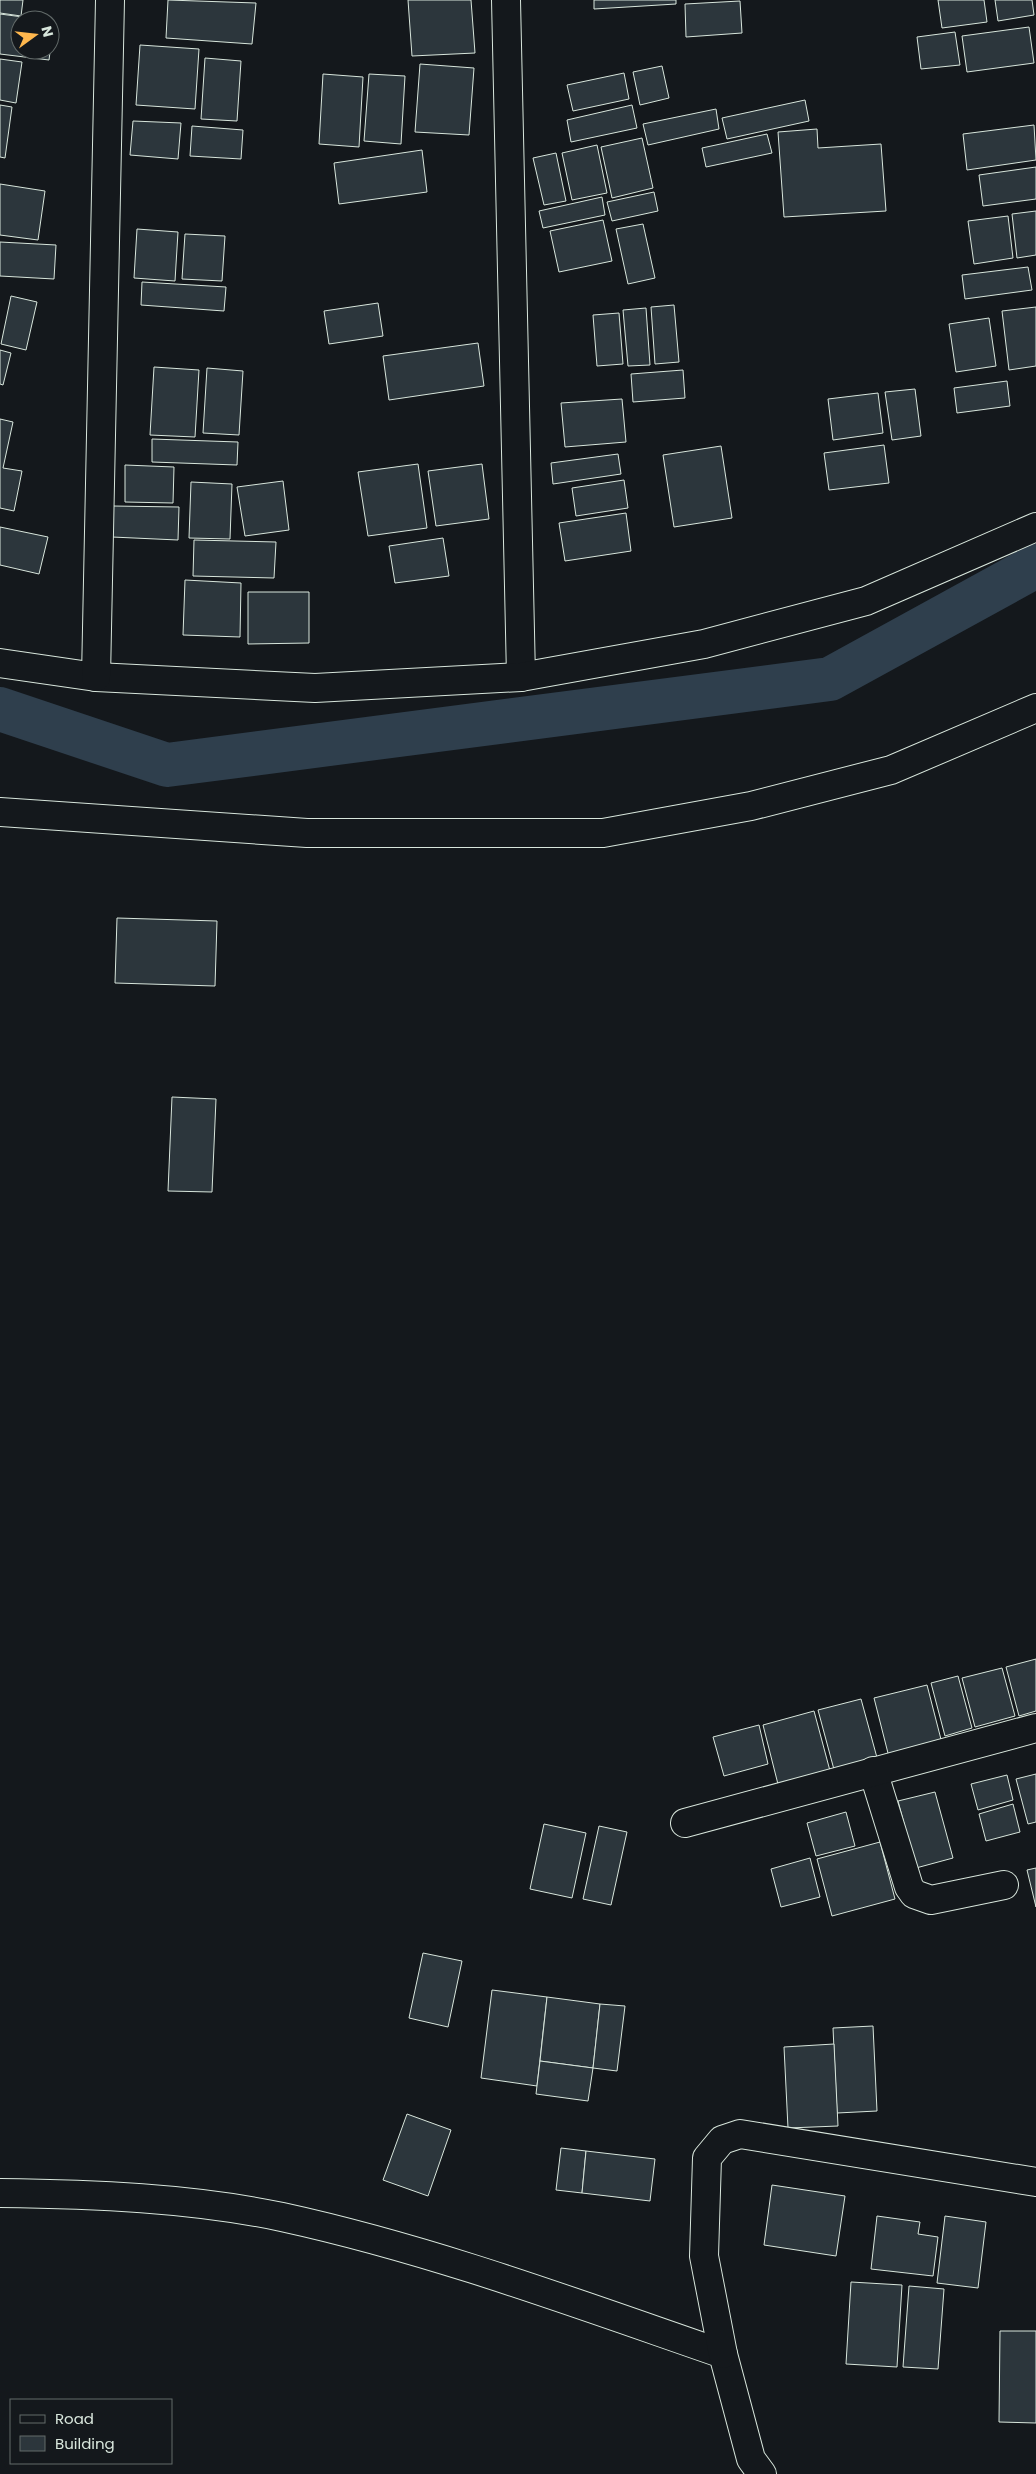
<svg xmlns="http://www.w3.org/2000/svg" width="1036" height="2474" font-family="Poppins,sans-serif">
<rect width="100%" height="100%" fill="#14181c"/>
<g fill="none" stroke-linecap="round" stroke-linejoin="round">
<polyline stroke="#2f3f4d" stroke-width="44" points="0,709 167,765 830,679 1036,566"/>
</g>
<g fill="#2c363c" stroke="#d8e6dc">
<polygon points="0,0 23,0 21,16 0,13"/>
<polygon points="168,0 256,3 252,44 166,38"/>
<polygon points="408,0 471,0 475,53 412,56"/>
<polygon points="594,0 676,0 676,4 594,9"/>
<polygon points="938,0 984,0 987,22 942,28"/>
<polygon points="995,0 1032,0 1034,15 998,21"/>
<polygon points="740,1 742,33 686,37 685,4"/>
<polygon points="0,14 46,20 20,20 20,50 50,50 50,21 54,21 49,60 0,54"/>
<polygon points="1029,27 1034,63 967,72 962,36"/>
<polygon points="955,32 960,65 921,69 917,37"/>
<polygon points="140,45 199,49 195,109 136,105"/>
<polygon points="205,58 241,61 237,121 201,119"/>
<polygon points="0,59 22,62 16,103 0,100"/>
<polygon points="420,64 474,68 469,135 415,132"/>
<polygon points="662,66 669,98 640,105 633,72"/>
<polygon points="624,73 629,99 573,111 567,85"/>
<polygon points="323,74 363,77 359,147 319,144"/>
<polygon points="369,74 405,76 401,144 364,141"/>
<polygon points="805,100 809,121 727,139 722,118"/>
<polygon points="0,105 12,107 5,158 0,157"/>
<polygon points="632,105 637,128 571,142 567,120"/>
<polygon points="716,109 719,129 648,145 643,124"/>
<polygon points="133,121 181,123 178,159 130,155"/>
<polygon points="1034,125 1036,160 967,170 963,134"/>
<polygon points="192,126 243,130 241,159 190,156"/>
<polygon points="817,129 818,148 881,144 886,211 784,217 778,132"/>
<polygon points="767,134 772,153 706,167 702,148"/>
<polygon points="642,138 653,188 612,198 601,147"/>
<polygon points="597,145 607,193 572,200 562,153"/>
<polygon points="422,150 427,192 339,204 334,163"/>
<polygon points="556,153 566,201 544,205 533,158"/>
<polygon points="1036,167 1036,199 983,206 979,175"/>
<polygon points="0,184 45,191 38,240 0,235"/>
<polygon points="654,192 658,211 612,221 607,202"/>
<polygon points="602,197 605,215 543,228 539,211"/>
<polygon points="1036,211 1036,255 1017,258 1012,214"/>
<polygon points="1008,216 1013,258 974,264 968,221"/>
<polygon points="603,220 612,261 559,272 550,231"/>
<polygon points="643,224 655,278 628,284 616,229"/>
<polygon points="137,229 178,232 175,281 134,278"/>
<polygon points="185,234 225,236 222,281 182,279"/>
<polygon points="0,242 56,245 54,279 0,276"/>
<polygon points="1028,267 1032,290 965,299 962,275"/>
<polygon points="142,282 226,287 224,311 141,305"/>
<polygon points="11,296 37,302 26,350 1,344"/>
<polygon points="378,303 383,336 329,344 324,311"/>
<polygon points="674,305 679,362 655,364 651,307"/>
<polygon points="1036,307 1036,366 1009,370 1002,311"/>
<polygon points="646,308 650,365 628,366 623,310"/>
<polygon points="619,313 623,364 597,366 593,315"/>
<polygon points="989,318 996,366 956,372 949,324"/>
<polygon points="478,343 484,386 389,400 383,356"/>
<polygon points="0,350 11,353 3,385 0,384"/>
<polygon points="154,367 199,370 195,437 150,435"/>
<polygon points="207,368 243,371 239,435 203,433"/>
<polygon points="683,370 685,398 633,402 631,374"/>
<polygon points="1007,381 1010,406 957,413 954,388"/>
<polygon points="915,389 921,436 892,440 885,392"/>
<polygon points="878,393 883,433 833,440 828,399"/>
<polygon points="622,399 626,442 565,447 561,403"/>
<polygon points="0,419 13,422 3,468 22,471 14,511 0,508"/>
<polygon points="152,439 238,442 237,465 152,462"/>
<polygon points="884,445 889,483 829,490 824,453"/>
<polygon points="721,446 732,518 674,527 663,455"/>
<polygon points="618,454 621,474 553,484 551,463"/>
<polygon points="418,464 427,528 368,536 358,472"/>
<polygon points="482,464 489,519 436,526 428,471"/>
<polygon points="125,465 174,467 173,503 125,502"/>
<polygon points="624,480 628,508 576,516 572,488"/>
<polygon points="283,481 289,530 245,536 237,487"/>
<polygon points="191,482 232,484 230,539 189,538"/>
<polygon points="113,506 179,507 178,540 112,537"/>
<polygon points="626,513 631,551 565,561 559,523"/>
<polygon points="0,527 48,537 39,574 0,565"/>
<polygon points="443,538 449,576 395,583 389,546"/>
<polygon points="194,540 276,542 274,578 193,576"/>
<polygon points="185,580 241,583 240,637 183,635"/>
<polygon points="248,592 309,592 309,643 248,644"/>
<polygon points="117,918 217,921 215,986 115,983"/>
<polygon points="172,1097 216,1099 212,1192 168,1191"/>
<polygon points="1036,1659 1036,1711 1019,1716 1006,1667"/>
<polygon points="1002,1668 1015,1716 975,1727 962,1678"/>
<polygon points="958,1676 972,1728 945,1736 931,1683"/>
<polygon points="927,1685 944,1751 891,1765 874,1698"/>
<polygon points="861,1699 879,1765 836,1777 818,1710"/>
<polygon points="814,1711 833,1782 781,1796 763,1725"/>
<polygon points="759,1725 768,1764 724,1776 713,1737"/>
<polygon points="1036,1774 1036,1822 1028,1824 1016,1779"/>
<polygon points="1007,1775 1013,1800 978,1810 971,1784"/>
<polygon points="935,1792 953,1858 916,1868 898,1801"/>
<polygon points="1013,1804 1020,1832 986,1841 979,1814"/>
<polygon points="846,1812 855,1846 816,1856 807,1823"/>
<polygon points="544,1824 586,1833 572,1898 530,1889"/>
<polygon points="599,1826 627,1832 611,1905 583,1899"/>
<polygon points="880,1842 895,1899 832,1916 817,1859"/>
<polygon points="810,1858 820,1897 781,1907 771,1869"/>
<polygon points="1036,1868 1036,1907 1027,1870"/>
<polygon points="423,1953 462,1961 448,2027 409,2018"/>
<polygon points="492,1990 547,1997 537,2086 481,2078"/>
<polygon points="547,1997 600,2004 593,2068 540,2061"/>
<polygon points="600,2004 625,2006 617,2071 593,2068"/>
<polygon points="873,2026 877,2111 837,2113 833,2028"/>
<polygon points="834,2044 838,2126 788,2128 784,2047"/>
<polygon points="540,2061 593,2068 588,2101 536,2094"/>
<polygon points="407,2114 451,2130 428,2196 383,2180"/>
<polygon points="561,2148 586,2151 582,2193 556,2190"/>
<polygon points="586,2151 655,2159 650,2201 582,2193"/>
<polygon points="772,2185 845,2196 836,2256 764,2245"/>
<polygon points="877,2216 920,2222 918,2234 938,2237 933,2276 871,2269"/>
<polygon points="945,2216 986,2222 978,2288 937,2283"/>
<polygon points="851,2282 902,2285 897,2367 846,2364"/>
<polygon points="909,2286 944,2289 938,2369 903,2367"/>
<polygon points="1000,2331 1036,2331 1036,2423 999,2422"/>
</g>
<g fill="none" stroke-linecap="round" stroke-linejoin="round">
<defs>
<g id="street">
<polyline points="506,0 521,677"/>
<polyline points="0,663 96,677 315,688 521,677 704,644 866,601 1036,527"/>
<polyline points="96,677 110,0"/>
<polyline points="0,812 307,833 603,833 751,806 891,770 1036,708"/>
<polyline points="873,1771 909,1887 914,1894 931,1900 1004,1885"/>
<polyline points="685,1823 1036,1728"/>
<path d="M0,2193C92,2194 192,2198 282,2217C433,2250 578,2304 723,2354L751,2459L762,2474"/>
<polyline points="723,2354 704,2256 707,2158 722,2140 740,2134 1036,2182"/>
</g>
</defs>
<use href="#street" stroke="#d8e6dc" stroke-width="30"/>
<use href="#street" stroke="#14181c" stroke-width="28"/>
</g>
<rect x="10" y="2399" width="162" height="65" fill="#14181c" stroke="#626a69"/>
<rect x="20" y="2415" width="25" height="8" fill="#14181c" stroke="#626a69"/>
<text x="55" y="2424" font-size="15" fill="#d8e6dc">Road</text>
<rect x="20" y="2436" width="25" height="15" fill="#2c363c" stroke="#626a69"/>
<text x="55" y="2449" font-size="15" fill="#d8e6dc">Building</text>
<g transform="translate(35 35) rotate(75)"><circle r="24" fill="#14181c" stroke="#626a69"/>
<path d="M0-4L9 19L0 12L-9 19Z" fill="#ffb74d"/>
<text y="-8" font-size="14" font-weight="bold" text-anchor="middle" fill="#d8e6dc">N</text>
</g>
</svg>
